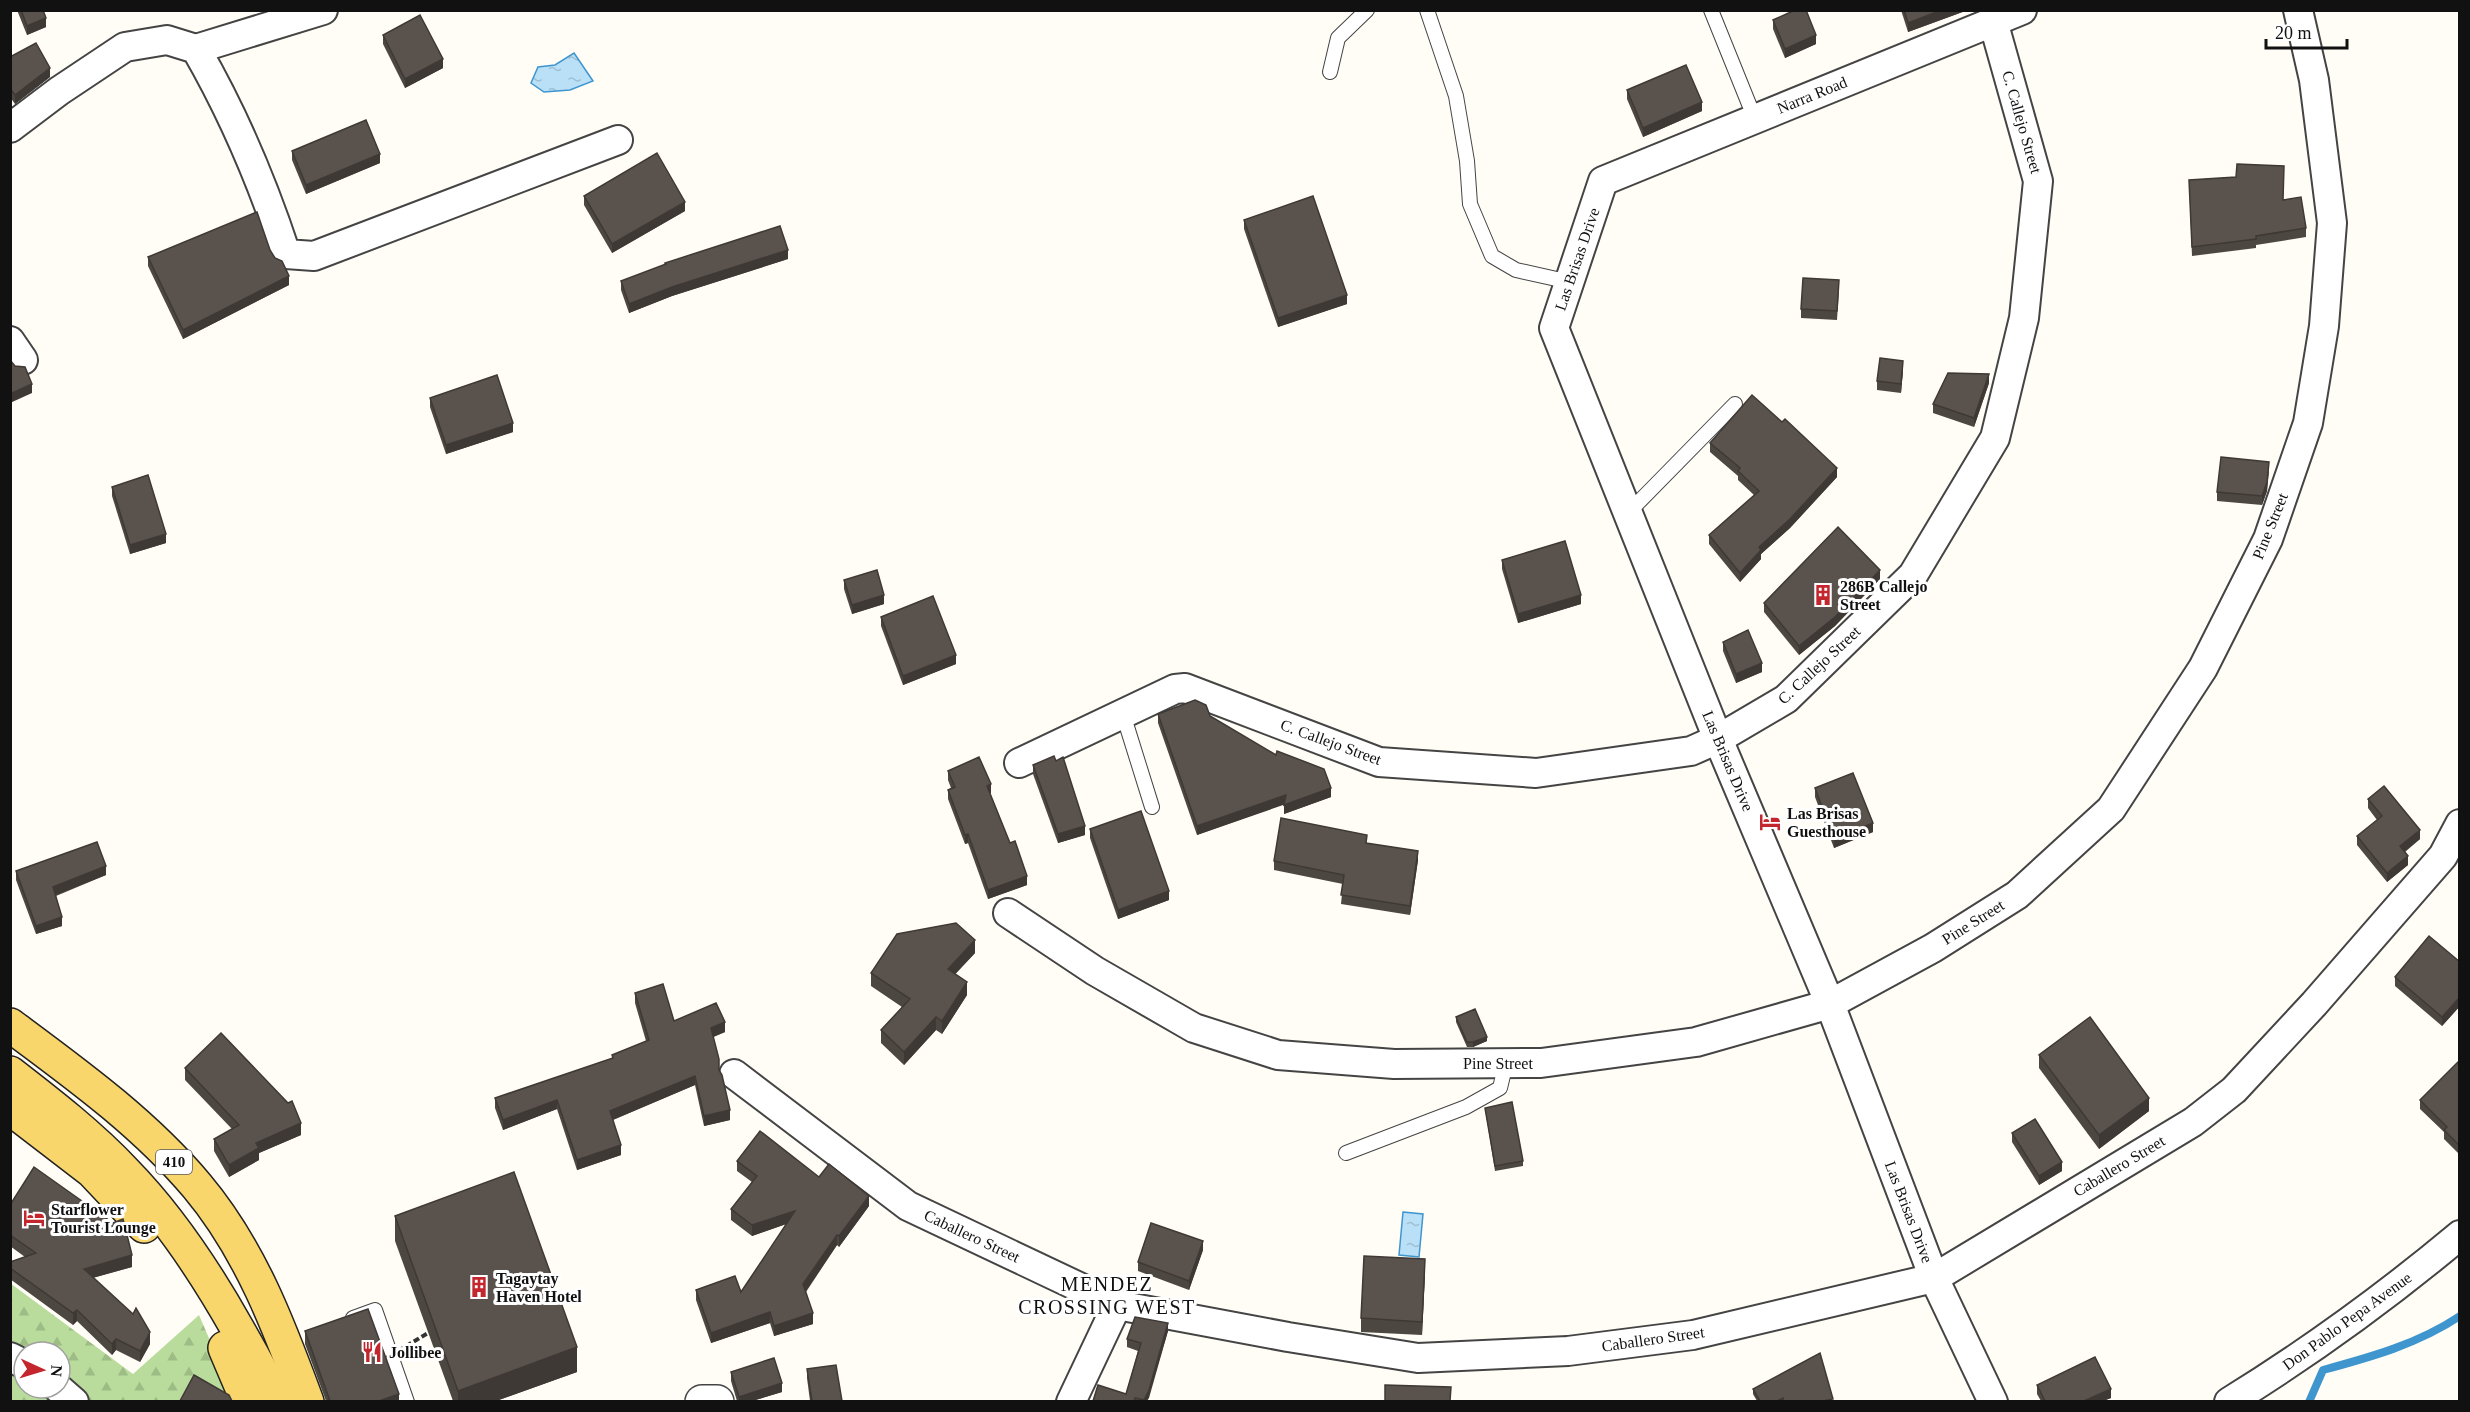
<svg xmlns="http://www.w3.org/2000/svg" width="2470" height="1412" font-family="'Times New Roman',serif">
<defs>
<pattern id="forest-firs" width="22" height="20" patternUnits="userSpaceOnUse" patternTransform="scale(1.5)"><rect width="22" height="20" fill="#b9dc9c"/><path d="M5 1l3.5 6h-7zM16 11l3.5 6h-7z" fill="#9ebc85"/></pattern>
<pattern id="water-ripples" width="26" height="14" patternUnits="userSpaceOnUse" patternTransform="scale(1.5)"><rect width="26" height="14" fill="#b9e0f7"/><path d="M2 4q2-2 4 0t4 0M15 11q2-2 4 0t4 0" fill="none" stroke="#9ebfd3"/></pattern>
</defs>
<rect width="100%" height="100%" fill="#fffdf5"/>
<path fill="url(#forest-firs)" fill-rule="evenodd" d="M10,1283L133,1374L199,1315L236,1401H11ZM24,1352H60V1388H24Z"/>
<g fill="url(#water-ripples)" stroke="#3f96cf" stroke-width="1.5">
<polygon points="574,53 593,81 570,90 544,92 531,83 538,67 555,65"/>
<polygon points="1403,1212 1423,1214 1419,1257 1399,1255"/>
</g>
<g fill="none" stroke-linecap="round" stroke-linejoin="round">
<path stroke="#3f96cf" stroke-width="8" d="M2309,1402L2323,1370C2371,1357 2418,1344 2460,1316"/>
<defs>
<g id="service">
<polyline points="1427,10 1456,96 1467,161 1470,204 1492,256 1516,270 1570,282"/>
<polyline points="1711,10 1755,119"/>
<polyline points="1330,72 1338,38 1367,10"/>
<polyline points="1628,513 1735,404"/>
<polyline points="1123,714 1152,807"/>
<polyline points="1346,1153 1466,1107 1500,1088 1506,1063"/>
<polyline points="353,1318 375,1310 407,1402"/>
</g>
<g id="minor">
<polyline points="196,49 323,10"/>
<path d="M10,128L59,91L125,47L167,40L196,49C233,113 263,184 286,254L314,256L618,140"/>
<polyline points="10,341 23,360"/>
<polyline points="1019,763 1175,689 1185,688 1379,762 1536,773 1691,751 1718,739 1786,699 1913,575 1995,438 2024,318 2038,181 1993,21"/>
<polyline points="1008,913 1095,971 1194,1028 1278,1055 1394,1064 1541,1063 1696,1042 1830,1004 1933,948 2017,895 2111,809 2203,668 2268,539 2308,423 2324,326 2332,223 2314,80 2298,10"/>
<polyline points="734,1074 908,1206 1117,1305 1288,1337 1418,1358 1568,1351 1693,1335 1934,1278 2193,1122 2234,1090 2314,1004 2443,856 2460,824"/>
<polyline points="10,1357 24,1364"/>
<polyline points="58,1388 74,1402"/>
<polyline points="1071,1402 1117,1305"/>
<polyline points="1993,1402 1934,1278 1830,1004 1718,739 1554,328 1603,181 2022,10"/>
<path d="M2229,1402C2310,1352 2387,1296 2460,1235"/>
</g>
<polyline id="tertiary" points="702,1402 717,1402"/>
<g id="primary">
<path d="M10,1025C76,1074 144,1123 197,1186C250,1249 279,1326 307,1402"/>
<path d="M10,1073C50,1104 90,1135 125,1172C169,1217 206,1273 237,1328C250,1351 265,1376 274,1402"/>
<polyline points="10,1108 92,1171 144,1226"/>
<polyline points="225,1348 248,1402"/>
</g>
</defs>
<use href="#service" stroke="#444" stroke-width="16"/>
<use href="#minor" stroke="#444" stroke-width="32"/>
<use href="#tertiary" stroke="#444" stroke-width="36"/>
<use href="#primary" stroke="#222" stroke-width="36"/>
<use href="#service" stroke="#fff" stroke-width="14"/>
<use href="#minor" stroke="#fff" stroke-width="28"/>
<use href="#tertiary" stroke="#fff" stroke-width="33"/>
<use href="#primary" stroke="#f9d66b" stroke-width="33"/>
<polyline stroke="#333" stroke-width="4" stroke-dasharray="6 3" stroke-linecap="butt" points="383,1360 428,1333"/>
</g>
<g fill="#4d4742">
<polygon points="17,10 43,10 46,27 27,35"/>
<polygon points="1901,10 1968,10 1908,32"/>
<polygon points="1773,20 1816,44 1785,58 1773,29"/>
<polygon points="383,35 443,68 405,88 383,44"/>
<polygon points="10,57 50,77 15,104 10,97"/>
<polygon points="1627,90 1702,111 1643,137 1627,99"/>
<polygon points="292,151 380,163 306,194 292,160"/>
<polygon points="2236,177 2283,200 2306,228 2306,237 2256,245 2256,248 2192,256 2189,180"/>
<polygon points="584,196 685,211 612,253 584,205"/>
<polygon points="1244,220 1347,304 1278,327 1244,229"/>
<polygon points="270,250 289,285 183,339 148,266 148,257"/>
<polygon points="788,259 672,296 629,313 621,290 621,281"/>
<polygon points="1839,289 1837,320 1801,318 1801,309"/>
<polygon points="1903,370 1901,393 1877,390 1877,381"/>
<polygon points="1989,383 1974,427 1933,413 1933,404"/>
<polygon points="430,398 513,432 446,454 430,407"/>
<polygon points="1710,443 1837,477 1790,528 1761,554 1761,559 1740,582 1709,544 1709,535 1754,495 1738,480 1738,476 1710,452"/>
<polygon points="2269,471 2267,491 2262,505 2217,501 2217,492"/>
<polygon points="112,487 166,543 130,554 112,496"/>
<polygon points="1502,560 1581,604 1518,623 1502,569"/>
<polygon points="1880,579 1835,626 1799,655 1764,612 1764,603"/>
<polygon points="844,580 884,604 852,614 844,589"/>
<polygon points="881,617 956,664 903,685 881,626"/>
<polygon points="1723,642 1762,672 1736,683 1723,651"/>
<polygon points="1158,714 1210,716 1331,797 1284,814 1284,804 1197,835 1158,723"/>
<polygon points="1033,765 1085,835 1058,843 1033,774"/>
<polygon points="948,771 991,793 990,793 1027,885 988,899 968,843 965,844 948,799 948,790 951,788 948,780"/>
<polygon points="1815,788 1873,832 1834,848 1815,797"/>
<polygon points="2368,799 2420,839 2405,852 2408,865 2387,882 2357,845 2357,836 2377,820 2368,808"/>
<polygon points="1090,829 1169,900 1118,919 1090,838"/>
<polygon points="1367,844 1418,860 1410,915 1341,904 1343,884 1274,870 1274,861"/>
<polygon points="16,871 106,875 56,896 62,926 36,934 16,880"/>
<polygon points="975,953 955,974 967,995 942,1034 936,1030 904,1065 881,1043 881,1030 902,1007 871,986 871,973"/>
<polygon points="2460,962 2460,1006 2442,1026 2395,986 2395,977"/>
<polygon points="635,993 674,1021 725,1032 713,1037 719,1070 730,1120 704,1126 695,1085 613,1120 621,1155 577,1170 557,1109 503,1130 495,1108 495,1098 612,1059 612,1055 646,1041 635,1003"/>
<polygon points="1456,1017 1487,1041 1473,1047 1467,1047 1456,1022"/>
<polygon points="2039,1055 2149,1111 2099,1149 2039,1068"/>
<polygon points="2460,1060 2460,1155 2444,1139 2444,1132 2420,1109 2420,1100"/>
<polygon points="185,1068 301,1135 259,1153 259,1160 229,1177 214,1151 214,1139 232,1129 185,1080"/>
<polygon points="1485,1108 1523,1161 1523,1166 1495,1171"/>
<polygon points="2012,1133 2062,1171 2039,1185 2012,1142"/>
<polygon points="737,1161 819,1177 869,1206 839,1247 837,1245 806,1292 813,1324 774,1336 770,1323 711,1343 696,1300 696,1290 741,1292 786,1224 752,1236 731,1220 731,1209 752,1182 737,1171"/>
<polygon points="10,1205 132,1267 93,1278 150,1344 140,1362 116,1350 112,1355 77,1321 73,1325 10,1279 10,1262 25,1257 10,1246"/>
<polygon points="395,1216 577,1372 496,1401 453,1401 395,1241"/>
<polygon points="1203,1250 1189,1290 1138,1271 1138,1262"/>
<polygon points="1425,1272 1422,1335 1361,1332 1361,1318"/>
<polygon points="305,1331 399,1401 326,1401 305,1344"/>
<polygon points="1168,1331 1147,1401 1093,1401 1126,1394 1138,1351 1127,1347 1127,1339"/>
<polygon points="807,1369 842,1401 810,1401 807,1378"/>
<polygon points="731,1372 782,1392 752,1401 737,1401 731,1381"/>
<polygon points="2037,1385 2111,1398 2103,1401 2041,1401 2037,1394"/>
<polygon points="1753,1389 1833,1401 1757,1401 1753,1394"/>
</g>
<g fill="#3f3936">
<polygon points="1942,10 1968,10 1908,32 1908,23"/>
<polygon points="46,18 46,27 27,35 27,26"/>
<polygon points="1816,35 1816,44 1785,58 1785,49"/>
<polygon points="443,59 443,68 405,88 405,79"/>
<polygon points="50,68 50,77 15,104 15,95"/>
<polygon points="1702,102 1702,111 1643,137 1643,128"/>
<polygon points="380,154 380,163 306,194 306,185"/>
<polygon points="685,202 685,211 612,253 612,244"/>
<polygon points="788,250 788,259 672,296 629,313 629,304 672,287"/>
<polygon points="289,276 289,285 183,339 183,330"/>
<polygon points="1347,295 1347,304 1278,327 1278,318"/>
<polygon points="1903,361 1903,370 1901,393 1901,384"/>
<polygon points="1989,374 1989,383 1974,427 1974,418"/>
<polygon points="32,384 32,393 10,403 10,394"/>
<polygon points="513,423 513,432 446,454 446,445"/>
<polygon points="2269,462 2267,491 2262,505 2262,496"/>
<polygon points="1837,468 1837,477 1790,528 1761,554 1761,559 1740,582 1740,573 1759,547"/>
<polygon points="166,534 166,543 130,554 130,545"/>
<polygon points="1880,570 1880,579 1835,626 1799,655 1799,646"/>
<polygon points="884,595 884,604 852,614 852,605"/>
<polygon points="1581,595 1581,604 1518,623 1518,614"/>
<polygon points="956,655 956,664 903,685 903,676"/>
<polygon points="1762,663 1762,672 1736,683 1736,674"/>
<polygon points="991,784 991,793 987,795 987,786"/>
<polygon points="1331,788 1331,797 1284,814 1284,805"/>
<polygon points="1286,795 1286,804 1197,835 1197,826"/>
<polygon points="1873,823 1873,832 1834,848 1834,839"/>
<polygon points="1085,826 1085,835 1058,843 1058,834"/>
<polygon points="2420,830 2420,839 2400,855 2400,846"/>
<polygon points="968,834 968,843 965,844 965,835"/>
<polygon points="1418,851 1418,860 1410,915 1410,906"/>
<polygon points="2408,856 2408,865 2387,882 2387,873"/>
<polygon points="106,866 106,875 53,896 53,887"/>
<polygon points="1027,876 1027,885 988,899 988,890"/>
<polygon points="1169,891 1169,900 1118,919 1118,910"/>
<polygon points="62,917 62,926 36,934 36,926"/>
<polygon points="975,940 975,953 948,982 948,969"/>
<polygon points="967,982 967,995 942,1034 942,1021"/>
<polygon points="2460,997 2460,1006 2442,1026 2442,1017"/>
<polygon points="936,1017 936,1030 904,1065 904,1052"/>
<polygon points="725,1022 725,1032 711,1038 711,1028"/>
<polygon points="1487,1037 1487,1041 1473,1047 1473,1042"/>
<polygon points="695,1076 695,1085 610,1121 610,1111"/>
<polygon points="2149,1098 2149,1111 2099,1149 2099,1135"/>
<polygon points="557,1100 557,1109 503,1130 503,1120"/>
<polygon points="730,1110 730,1120 704,1126 704,1116"/>
<polygon points="301,1123 301,1135 259,1153 259,1160 229,1177 229,1165 256,1143"/>
<polygon points="621,1145 621,1155 577,1170 577,1160"/>
<polygon points="2062,1162 2062,1171 2039,1185 2039,1176"/>
<polygon points="869,1196 869,1206 839,1247 839,1236"/>
<polygon points="795,1211 795,1221 752,1236 752,1225"/>
<polygon points="837,1235 837,1245 803,1295 803,1284"/>
<polygon points="1203,1241 1203,1250 1189,1290 1189,1281"/>
<polygon points="132,1255 132,1267 84,1280 84,1269"/>
<polygon points="1425,1259 1425,1272 1422,1335 1422,1322"/>
<polygon points="77,1310 77,1321 73,1325 73,1313"/>
<polygon points="770,1312 770,1323 711,1343 711,1333"/>
<polygon points="813,1313 813,1324 774,1336 774,1326"/>
<polygon points="1168,1323 1168,1331 1149,1398 1147,1401 1144,1401"/>
<polygon points="150,1332 150,1344 140,1362 140,1351"/>
<polygon points="116,1339 116,1350 112,1355 112,1344"/>
<polygon points="577,1347 577,1372 496,1401 458,1401 458,1391"/>
<polygon points="782,1383 782,1392 752,1401 739,1401 739,1397"/>
<polygon points="2111,1389 2111,1398 2103,1401 2084,1401"/>
<polygon points="399,1394 399,1401 379,1401"/>
</g>
<g fill="#5a524d" stroke="#3f3936" stroke-width="1.5">
<polygon points="21,10 43,10 46,18 27,26"/>
<polygon points="1795,10 1806,10 1816,35 1785,49 1773,20"/>
<polygon points="1904,10 1942,10 1908,23"/>
<polygon points="420,15 443,59 405,79 383,35"/>
<polygon points="36,43 50,68 15,95 10,88 10,57"/>
<polygon points="1686,65 1702,102 1643,128 1627,90"/>
<polygon points="366,120 380,154 306,185 292,151"/>
<polygon points="657,153 685,202 612,244 584,196"/>
<polygon points="2237,164 2284,166 2283,200 2301,197 2306,228 2256,236 2256,239 2192,247 2189,180 2236,177"/>
<polygon points="1313,196 1347,295 1278,318 1244,220"/>
<polygon points="257,212 270,250 275,258 282,261 289,276 183,330 148,257"/>
<polygon points="780,226 788,250 672,287 629,304 621,281 666,264 665,263"/>
<polygon points="1803,278 1839,280 1837,311 1801,309"/>
<polygon points="1880,358 1903,361 1901,384 1877,381"/>
<polygon points="10,360 15,366 25,367 32,384 10,394"/>
<polygon points="1948,373 1989,374 1974,418 1933,404"/>
<polygon points="497,375 513,423 446,445 430,398"/>
<polygon points="1752,395 1782,422 1785,419 1837,468 1790,519 1759,547 1761,550 1740,573 1709,535 1759,491 1738,471 1740,468 1710,443"/>
<polygon points="2221,457 2269,462 2267,482 2262,496 2217,492"/>
<polygon points="148,475 166,534 130,545 112,487"/>
<polygon points="1838,527 1880,570 1835,617 1799,646 1764,603"/>
<polygon points="1565,541 1581,595 1518,614 1502,560"/>
<polygon points="877,570 884,595 852,605 844,580"/>
<polygon points="933,596 956,655 903,676 881,617"/>
<polygon points="1748,630 1762,663 1736,674 1723,642"/>
<polygon points="1195,700 1206,705 1210,716 1276,755 1277,751 1324,769 1331,788 1284,805 1286,795 1197,826 1158,714"/>
<polygon points="1054,756 1056,761 1063,757 1085,826 1058,834 1033,765"/>
<polygon points="979,757 991,784 987,786 1010,843 1015,841 1027,876 988,890 968,834 965,835 948,790 955,787 948,771"/>
<polygon points="1853,773 1873,823 1834,839 1815,788"/>
<polygon points="2384,786 2420,830 2400,846 2408,856 2387,873 2357,836 2382,816 2368,799"/>
<polygon points="1141,811 1169,891 1118,910 1090,829"/>
<polygon points="1281,818 1367,835 1366,843 1418,851 1410,906 1341,895 1344,875 1274,861"/>
<polygon points="97,842 106,866 53,887 62,917 36,926 16,871"/>
<polygon points="956,923 975,940 948,969 967,982 942,1021 936,1017 904,1052 881,1030 910,999 871,973 897,934"/>
<polygon points="2429,936 2460,962 2460,997 2442,1017 2395,977"/>
<polygon points="663,984 674,1021 716,1003 725,1022 711,1028 719,1059 719,1070 722,1075 730,1110 704,1116 695,1076 610,1111 621,1145 577,1160 557,1100 503,1120 495,1098 613,1058 612,1055 649,1040 635,993"/>
<polygon points="1475,1009 1487,1037 1473,1042 1467,1042 1456,1017"/>
<polygon points="2090,1017 2149,1098 2099,1135 2039,1055"/>
<polygon points="221,1033 288,1103 292,1101 301,1123 256,1143 259,1148 229,1165 214,1139 239,1125 185,1068"/>
<polygon points="2460,1060 2460,1146 2444,1130 2447,1127 2420,1100"/>
<polygon points="1512,1102 1523,1161 1495,1166 1485,1108"/>
<polygon points="2035,1119 2062,1162 2039,1176 2012,1133"/>
<polygon points="760,1131 819,1177 829,1164 869,1196 839,1236 837,1235 803,1284 813,1313 774,1326 770,1312 711,1333 696,1290 735,1276 741,1292 795,1211 752,1225 731,1209 757,1176 737,1161"/>
<polygon points="34,1167 113,1223 123,1219 132,1255 84,1269 133,1314 136,1308 150,1332 140,1351 116,1339 112,1344 77,1310 73,1313 10,1268 10,1262 36,1253 10,1235 10,1205"/>
<polygon points="514,1172 577,1347 458,1391 395,1216"/>
<polygon points="1151,1223 1203,1241 1189,1281 1138,1262"/>
<polygon points="1364,1256 1425,1259 1422,1322 1361,1318"/>
<polygon points="368,1309 399,1394 379,1401 330,1401 305,1331"/>
<polygon points="1135,1317 1168,1323 1149,1390 1144,1400 1135,1398 1134,1401 1093,1401 1098,1385 1126,1394 1141,1343 1127,1339"/>
<polygon points="1820,1353 1833,1399 1823,1401 1784,1401 1783,1398 1777,1401 1760,1401 1753,1389"/>
<polygon points="2095,1357 2111,1389 2084,1401 2045,1401 2037,1385"/>
<polygon points="774,1358 782,1383 739,1397 731,1372"/>
<polygon points="836,1365 842,1401 812,1401 807,1369"/>
<polygon points="194,1375 229,1395 232,1401 180,1401"/>
<polygon points="1385,1385 1451,1387 1450,1401 1385,1401"/>
</g>
<defs>
<symbol id="building-bare" viewBox="-9 -9 18 18"><path d="M-4-6H4V6H1V3H-1V6H-4ZM-2.5-4.3h1.7v1.8h-1.7ZM.8-4.3h1.7v1.8H.8ZM-2.5-1h1.7V.8h-1.7ZM.8-1h1.7V.8H.8Z" fill="#c4262e" stroke="#fff" stroke-width="2.5" paint-order="stroke"/></symbol>
<symbol id="hotel-bare" viewBox="-9 -9 18 18"><path d="M-6-4.5h1.5V1H6V5H4.5V3h-9V5H-6ZM-4 0a1.8 1.8 0 1 1 3.6 0ZM.5 0V-2.5h3Q6-2.5 6 0Z" fill="#c4262e" stroke="#fff" stroke-width="2.5" paint-order="stroke"/></symbol>
<symbol id="restaurant-bare" viewBox="-9 -9 18 18"><path d="M-5-6h1v4h1v-4h1v4h1v-4h1v5L-1.5 .5V6h-2V.5L-5-1ZM5-6V6H3V1.5H1.5Q1.5-4 5-6Z" fill="#c4262e" stroke="#fff" stroke-width="2.5" paint-order="stroke"/></symbol>
</defs>
<g fill-rule="evenodd">
<use href="#building-bare" x="1808" y="580" width="30" height="30"/>
<use href="#hotel-bare" x="1755" y="807" width="30" height="30"/>
<use href="#hotel-bare" x="19" y="1203" width="30" height="30"/>
<use href="#building-bare" x="464" y="1272" width="30" height="30"/>
<use href="#restaurant-bare" x="357" y="1337" width="30" height="30"/>
</g>
<g text-anchor="middle" dominant-baseline="central" stroke-width="6" stroke-linejoin="round" paint-order="stroke">
<rect fill="#fff" stroke="#585858" stroke-width="1.5" x="156" y="1150" width="36" height="24" rx="4.5"/>
<g font-size="15" font-weight="bold" fill="#111">
<text x="174" y="1162">410</text>
</g>
<g font-size="16" fill="#111" stroke="#fff">
<text transform="translate(1812 95) rotate(-22)">Narra Road</text>
<text transform="translate(2022 122) rotate(74)">C. Callejo Street</text>
<text transform="translate(1577 259) rotate(-71)">Las Brisas Drive</text>
<text transform="translate(2270 526) rotate(-68)">Pine Street</text>
<text transform="translate(1819 665) rotate(-43)">C. Callejo Street</text>
<text transform="translate(1331 742) rotate(20)">C. Callejo Street</text>
<text transform="translate(1728 761) rotate(67)">Las Brisas Drive</text>
<text transform="translate(1973 922) rotate(-32)">Pine Street</text>
<text x="1498" y="1063">Pine Street</text>
<text transform="translate(2119 1166) rotate(-31)">Caballero Street</text>
<text transform="translate(1909 1212) rotate(69)">Las Brisas Drive</text>
<text transform="translate(972 1236) rotate(25)">Caballero Street</text>
<text transform="translate(2347 1321) rotate(-36)">Don Pablo Pepa Avenue</text>
<text transform="translate(1653 1339) rotate(-8)">Caballero Street</text>
</g>
<g font-size="16" font-weight="bold" fill="#111" stroke="#fff" text-anchor="start">
<text x="1840" y="586">286B Callejo<tspan x="1840" dy="18">Street</tspan></text>
<text x="1787" y="813">Las Brisas<tspan x="1787" dy="18">Guesthouse</tspan></text>
<text x="51" y="1209">Starflower<tspan x="51" dy="18">Tourist Lounge</tspan></text>
<text x="496" y="1278">Tagaytay<tspan x="496" dy="18">Haven Hotel</tspan></text>
<text x="389" y="1352">Jollibee</text>
</g>
<g font-size="20" letter-spacing="1.5" fill="#111" stroke="#fff">
<text x="1107" y="1284">MENDEZ<tspan x="1107" dy="23">CROSSING WEST</tspan></text>
</g>
</g>
<rect width="2470" height="1412" fill="none" stroke="#111111" stroke-width="24"/>
<g transform="translate(42 1370) rotate(94)"><circle r="28" fill="#ffffff" stroke="#a0a0a0" stroke-width="1.5"/>
<path d="M0-4.5L10 22L0 15L-10 22Z" fill="#c4262e"/>
<text y="-9" font-size="16" font-weight="bold" text-anchor="middle" fill="#111111">N</text>
</g>
<path d="M2266 39v9h81v-9" fill="none" stroke="#111111" stroke-width="3"/>
<text x="2275" y="39" font-size="18" fill="#111111" stroke="#ffffff" stroke-width="4.5" paint-order="stroke">20 m</text>
</svg>
